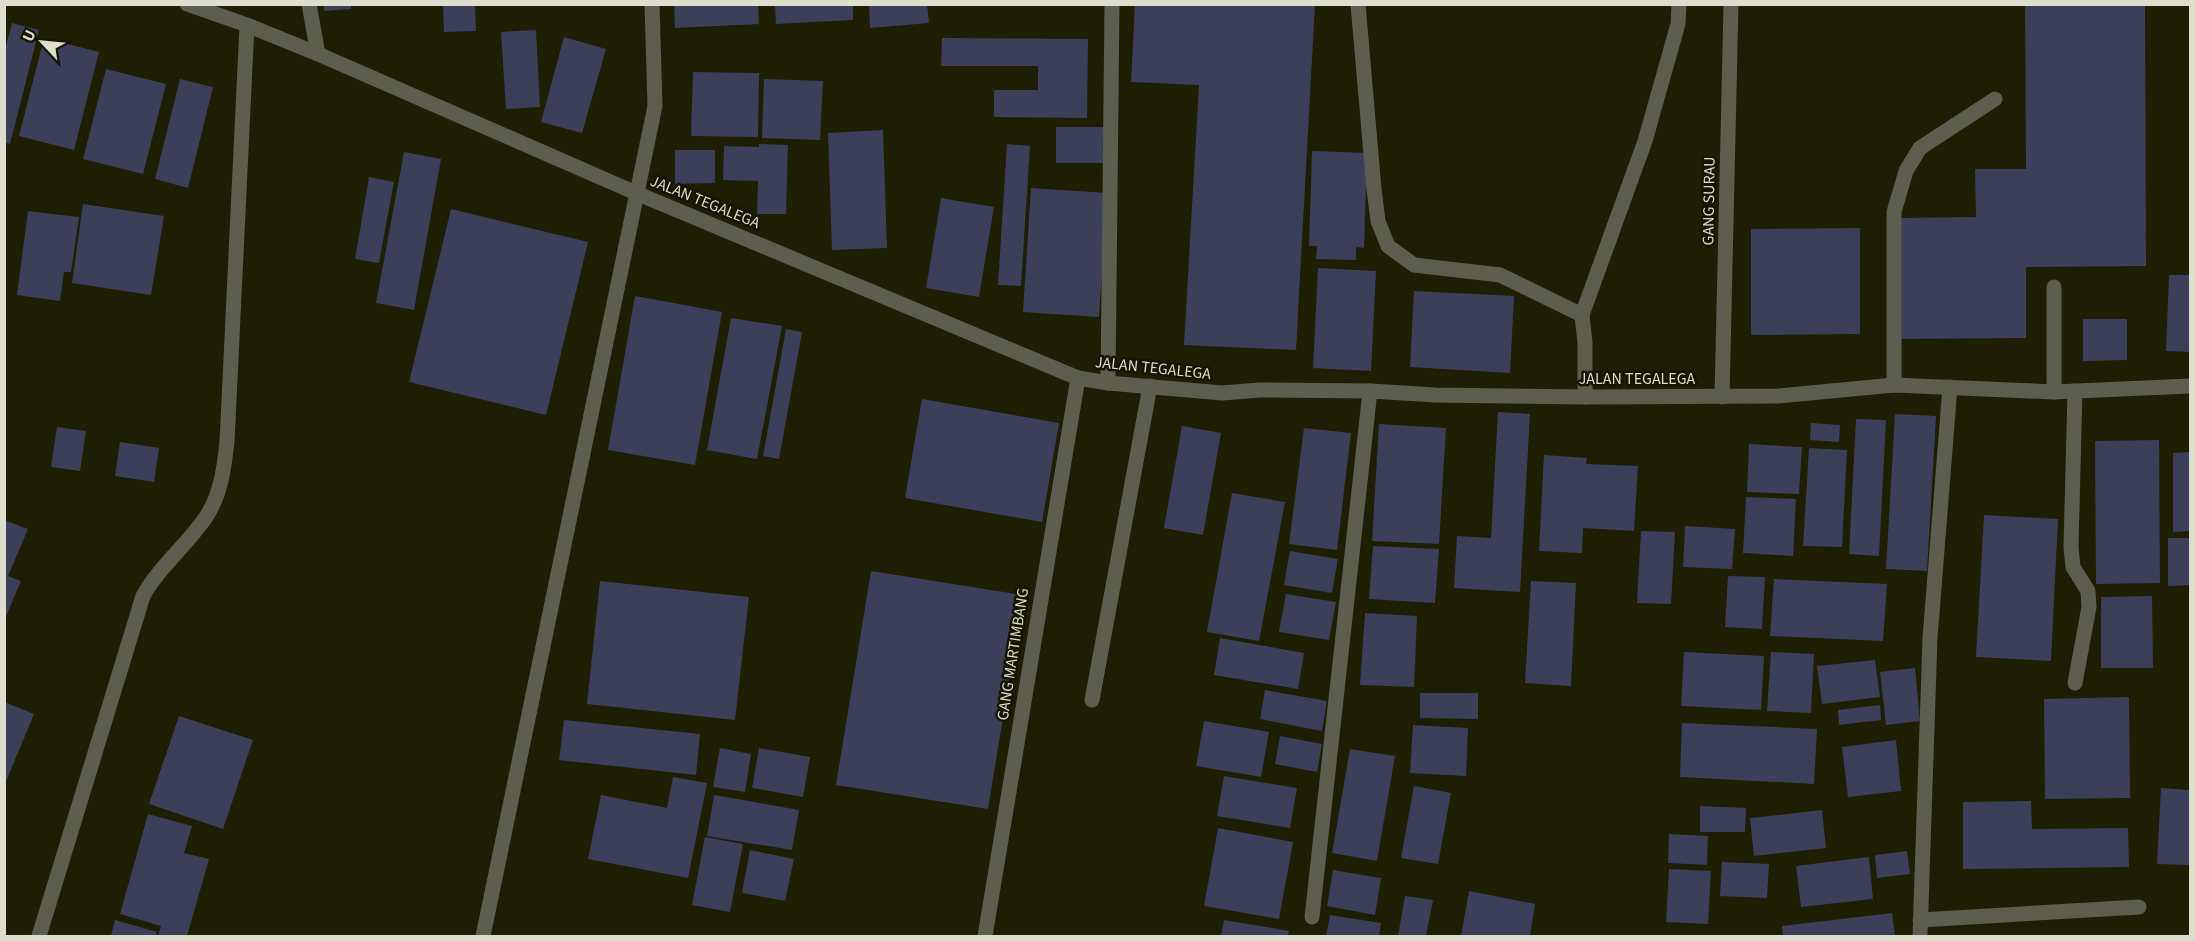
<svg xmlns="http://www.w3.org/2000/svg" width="2195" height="941" font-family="'Source Sans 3',sans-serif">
<rect width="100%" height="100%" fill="#1e1e03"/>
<g fill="#3c3f59">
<polygon points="324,4 351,4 351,9 324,11"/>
<polygon points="443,4 475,4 476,31 444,32"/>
<polygon points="674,4 758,4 759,24 675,28"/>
<polygon points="775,4 853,4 853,20 776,24"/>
<polygon points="869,4 927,4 929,23 870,28"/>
<polygon points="1135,4 1315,4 1296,350 1184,345 1199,85 1131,82"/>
<polygon points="2025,4 2145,4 2146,266 2026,267 2026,338 1901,339 1901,218 1976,217 1975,169 2026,169"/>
<polygon points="12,23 39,30 10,144 4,142 4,53"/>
<polygon points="536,30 540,107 506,109 501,32"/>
<polygon points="564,37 606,49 582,133 541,122"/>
<polygon points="44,38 99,52 74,150 19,136"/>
<polygon points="942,38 1088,39 1087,118 994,117 994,90 1038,90 1038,66 941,66"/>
<polygon points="106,69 166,84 143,174 83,159"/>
<polygon points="693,72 759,73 758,137 691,136"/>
<polygon points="180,79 213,87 188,188 155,179"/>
<polygon points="764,79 823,81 820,140 762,138"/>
<rect x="1056" y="127" width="48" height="36"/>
<polygon points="883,130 887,248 832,250 828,133"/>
<polygon points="759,144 788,145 786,214 757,214 758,181 723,180 724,146 759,147"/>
<polygon points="1007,144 1030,146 1021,286 998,285"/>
<polygon points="675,150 715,150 715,183 675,184"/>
<polygon points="1312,151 1367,153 1364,248 1356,247 1356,260 1316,259 1317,246 1309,246"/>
<polygon points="404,152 441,159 414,310 376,303"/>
<polygon points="369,177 394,182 379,263 355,259"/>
<polygon points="1031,188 1107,193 1099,317 1023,312"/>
<polygon points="941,198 994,207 979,297 926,288"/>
<polygon points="83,204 164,216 151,295 72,283"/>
<polygon points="451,209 588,242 546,415 409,382"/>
<polygon points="28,211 79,217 71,272 64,272 60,301 17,295"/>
<polygon points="1860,228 1860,334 1751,335 1751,229"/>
<polygon points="1318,268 1376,271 1371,371 1313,368"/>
<polygon points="2169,275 2190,275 2190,352 2166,351"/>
<polygon points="1414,291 1514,296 1510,373 1410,367"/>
<polygon points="635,296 722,312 695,465 608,450"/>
<polygon points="731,318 782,326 757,459 707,450"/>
<polygon points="2083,319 2127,319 2127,360 2083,361"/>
<polygon points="786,329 802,332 779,459 763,456"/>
<polygon points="922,399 1059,423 1042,522 905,498"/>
<polygon points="1498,412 1530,414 1520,592 1454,588 1457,536 1491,538"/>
<polygon points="1895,414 1936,416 1927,571 1886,569"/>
<polygon points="1856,419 1886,420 1879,556 1849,554"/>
<polygon points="1811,423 1840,425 1839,442 1810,440"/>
<polygon points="1379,424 1446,428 1439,544 1372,541"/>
<polygon points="1182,426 1221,433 1203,535 1164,528"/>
<polygon points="57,427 86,431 80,471 51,467"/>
<polygon points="1304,428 1351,433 1337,550 1289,544"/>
<polygon points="2159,440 2160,583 2096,584 2095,441"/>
<polygon points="120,442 159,448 154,482 115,476"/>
<polygon points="1749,444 1802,447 1799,494 1747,492"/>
<polygon points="1809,448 1847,450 1842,547 1803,546"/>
<polygon points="2190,452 2190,531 2173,532 2173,453"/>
<polygon points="1544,455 1587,458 1586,464 1638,466 1634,531 1583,528 1582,553 1539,551"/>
<polygon points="1232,493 1285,502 1259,641 1207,632"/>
<polygon points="1746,497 1796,499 1793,556 1743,553"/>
<polygon points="1984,515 2058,519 2051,661 1976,657"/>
<polygon points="4,520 28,529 8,576 21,581 5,619"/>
<polygon points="1685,526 1735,529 1732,569 1683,567"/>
<polygon points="1641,531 1675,532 1671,604 1637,603"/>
<polygon points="2168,538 2190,538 2190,585 2168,586"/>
<polygon points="1373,546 1439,549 1435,603 1369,599"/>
<polygon points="1290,551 1338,559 1332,593 1284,585"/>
<polygon points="871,571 1023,595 988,809 836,785"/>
<polygon points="1728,576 1765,577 1762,629 1725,627"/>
<polygon points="1774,579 1887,584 1883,641 1770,636"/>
<polygon points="600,581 749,597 735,720 587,704"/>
<polygon points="1531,581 1576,583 1571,686 1525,683"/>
<polygon points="1286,594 1336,602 1329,640 1279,632"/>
<polygon points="2152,596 2153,668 2101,668 2101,597"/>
<polygon points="1365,613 1417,616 1414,687 1360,685"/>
<polygon points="1220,638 1304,653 1298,689 1214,675"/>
<polygon points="1684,652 1764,656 1761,710 1681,706"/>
<polygon points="1771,652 1814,654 1811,713 1767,711"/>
<polygon points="1875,660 1880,697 1822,704 1817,666"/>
<polygon points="1915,668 1920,721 1886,725 1880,672"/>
<polygon points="1265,690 1327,701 1322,731 1260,719"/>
<polygon points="1420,693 1478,693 1478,719 1420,718"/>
<polygon points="2129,697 2130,798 2045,799 2044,699"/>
<polygon points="4,702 34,714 5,784 4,784"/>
<polygon points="1880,705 1881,720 1839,725 1838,710"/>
<polygon points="179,716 253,740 223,829 149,804"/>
<polygon points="564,720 700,734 696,775 559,760"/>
<polygon points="1204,721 1269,732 1261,777 1196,766"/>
<polygon points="1682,723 1817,729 1814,784 1680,777"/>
<polygon points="1413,725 1468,728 1466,776 1410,773"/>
<polygon points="1280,736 1322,744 1317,772 1275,764"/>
<polygon points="1896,740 1901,791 1848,797 1842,747"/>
<polygon points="720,748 751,754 745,792 713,787"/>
<polygon points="759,748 810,757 803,797 752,788"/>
<polygon points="1350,749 1395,756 1377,861 1332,853"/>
<polygon points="1224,776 1297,788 1290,828 1217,816"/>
<polygon points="673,777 707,783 688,878 588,859 601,795 667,808"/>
<polygon points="1414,786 1451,793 1438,864 1401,858"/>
<polygon points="2161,788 2190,790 2190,865 2157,864"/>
<polygon points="714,795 799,810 792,850 707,836"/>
<polygon points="2031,801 2032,829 2128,828 2129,867 1963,869 1963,802"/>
<polygon points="1700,806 1746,808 1745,832 1700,832"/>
<polygon points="1822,810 1826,848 1754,856 1750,818"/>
<polygon points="148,814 192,826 184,853 209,859 187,936 158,936 161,926 120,914"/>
<polygon points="1218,828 1293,842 1279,919 1204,906"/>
<polygon points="1669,834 1708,836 1707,865 1668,863"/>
<polygon points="705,837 743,844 730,912 692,905"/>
<polygon points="750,850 794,859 785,901 742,893"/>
<polygon points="1907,851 1910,874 1877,878 1875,855"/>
<polygon points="1869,857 1873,899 1801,907 1796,866"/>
<polygon points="1722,862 1769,864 1767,898 1720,896"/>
<polygon points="1669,869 1711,871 1708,924 1666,922"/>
<polygon points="1333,870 1381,878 1375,915 1327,906"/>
<polygon points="1469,891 1535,904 1530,936 1461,936"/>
<polygon points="1405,896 1433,900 1426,936 1398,936"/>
<polygon points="1892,913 1895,936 1783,936 1782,926"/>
<polygon points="1330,915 1381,923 1379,936 1326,936"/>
<polygon points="115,920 157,932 156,936 111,936"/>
<polygon points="1224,920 1289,931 1288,936 1221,936"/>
</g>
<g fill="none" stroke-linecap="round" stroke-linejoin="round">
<g stroke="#5d5d50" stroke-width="15">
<polyline points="187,4 247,25 318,54 636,193 1078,378 1108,383 1222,393 1260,390 1370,391 1435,395 1585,397 1778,396 1894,385 2054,392 2190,386"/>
<polyline points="309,4 318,54"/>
<polyline points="1358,4 1374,189 1378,221 1388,246 1414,265 1500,275 1582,315 1585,343 1585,397"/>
<polyline points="1582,315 1645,141 1678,24 1679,4"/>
<polyline points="1108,383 1112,4"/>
<polyline points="1894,385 1894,212 1906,171 1920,148 1995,99"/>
<polyline points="2054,392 2054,287"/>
<polyline points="1722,397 1731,4"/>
<polyline points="2075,683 2089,607 2088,591 2073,567 2071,547 2075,391"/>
<polyline points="1092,700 1150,386"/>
<polyline points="1312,917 1370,391"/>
<polyline points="1920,920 2139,907"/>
<path d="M39,936L143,596C159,567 187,545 206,517C221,494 224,469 227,442L247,25"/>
<polyline points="483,936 655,106 652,4"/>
<polyline points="985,936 1078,378"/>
<polyline points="1920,936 1930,638 1950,387"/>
</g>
</g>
<g text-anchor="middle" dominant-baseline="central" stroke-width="5" stroke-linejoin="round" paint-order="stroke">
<g font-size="16" fill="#dddecd" stroke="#151500">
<text transform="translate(1709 201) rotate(-89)">GANG SURAU</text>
<text transform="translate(705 202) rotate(22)">JALAN TEGALEGA</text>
<text transform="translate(1153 368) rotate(6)">JALAN TEGALEGA</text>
<text x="1637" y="379">JALAN TEGALEGA</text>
<text transform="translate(1013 654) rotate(-81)">GANG MARTIMBANG</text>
</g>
</g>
<rect width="2195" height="941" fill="none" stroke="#dddecd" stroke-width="12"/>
<g transform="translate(42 42) rotate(296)" stroke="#151500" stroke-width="4.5" paint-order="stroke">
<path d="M0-4.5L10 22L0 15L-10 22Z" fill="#dddecd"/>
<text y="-9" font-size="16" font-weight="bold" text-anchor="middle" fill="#dddecd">U</text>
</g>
</svg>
